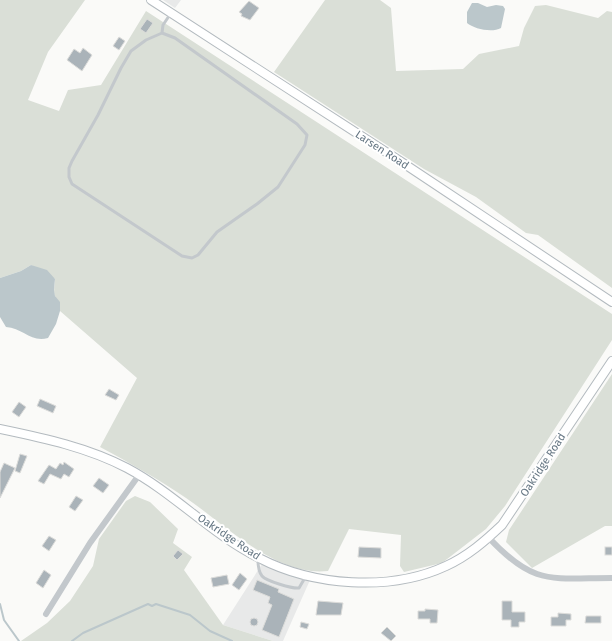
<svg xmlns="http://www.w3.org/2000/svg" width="612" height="641" font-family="'Fira Sans',sans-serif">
<rect width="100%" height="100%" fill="#fafaf8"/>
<g fill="#e8e9e9">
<polygon points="163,0 181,0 175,8"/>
<polygon points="262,564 280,572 310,580 283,641 273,641 223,625"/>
</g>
<g fill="#dadfd7">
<path d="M0,0H85L48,52L28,100L59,111L68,90L101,85L146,11L612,314V340L505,506L486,529L442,563L404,572L400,566L401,535L349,529L328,571C276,577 226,525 186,498C158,479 130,463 100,447L137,378L60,311C60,304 58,302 55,296C53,291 55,285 55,279L31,265L21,271L0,278Z"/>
<polygon points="325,0 380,0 391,8 396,71 463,69 479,54 519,46 524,28 535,6 546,5 598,18 607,11 612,12 612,288 538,235 526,233 476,197 424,169 274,72"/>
<polygon points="612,374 612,526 605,526 532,568 506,542 509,530"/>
<polygon points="135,496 150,502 178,529 173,543 192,557 184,570 223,625 273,641 21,641 47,623 70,601 93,566 99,539 126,501"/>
</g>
<g fill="#bbc7cb">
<path d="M472,3H478L487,7L496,5L503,6L505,9L501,28C492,33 474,29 467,23V12Z"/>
<path d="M31,265L47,270L55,279L54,290L55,296L60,302V311L56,324L48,338C31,343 23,328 6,327L0,317V278L21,271Z"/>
</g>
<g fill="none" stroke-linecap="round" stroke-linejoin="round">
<g stroke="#bbc7cb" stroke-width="2">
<polyline points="0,604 4,620 19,641"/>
<polyline points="72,641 83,633 148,604 152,606 156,604 190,615 210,631 232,641"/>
</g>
</g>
<g fill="#aab3b9" stroke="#dcdcda">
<polygon points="249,1 259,8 250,20 241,16 242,14 239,12"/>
<polygon points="147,19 153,23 146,33 140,29"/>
<polygon points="119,37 125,41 119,50 113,46"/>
<polygon points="83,48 92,55 82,71 67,60 74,49 80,53"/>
<polygon points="109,389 119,395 116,400 105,395"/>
<polygon points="40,399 56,406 53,413 37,406"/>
<polygon points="19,402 26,407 19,417 12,412"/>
<polygon points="20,454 27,456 20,473 15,471"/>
<polygon points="64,462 74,469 69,477 64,474 61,479 50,474 44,484 38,481 49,465 56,469 60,463 63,465"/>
<polygon points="4,463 15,468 0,498 0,472"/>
<polygon points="99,478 109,485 103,493 93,486"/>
<polygon points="76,496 83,500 75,511 69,507"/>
<polygon points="49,536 56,540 49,551 42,546"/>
<polygon points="359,547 381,548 381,558 358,557"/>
<rect x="605" y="547" width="7" height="8"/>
<polygon points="178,550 183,554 177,560 173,556"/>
<polygon points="44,570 51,575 43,588 36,583"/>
<polygon points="240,573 247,579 239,590 232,585"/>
<polygon points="227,575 229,584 213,587 211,578"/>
<polygon points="257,580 279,589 278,592 294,599 279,637 262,630 272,605 268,603 270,597 253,590"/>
<polygon points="318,601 343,603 341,615 316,615"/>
<polygon points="502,601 512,601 512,612 525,612 525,622 519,622 519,627 511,627 511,620 502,620"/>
<polygon points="425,609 438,610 437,623 430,623 430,619 418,619 418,611 425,611"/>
<polygon points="558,613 571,614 571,620 566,620 566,626 551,626 551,617 558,617"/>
<polygon points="586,616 601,616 601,623 585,623"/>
<circle cx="254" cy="622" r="4"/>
<polygon points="301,622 309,624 307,629 300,627"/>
<polygon points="387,627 396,636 391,641 381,633"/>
</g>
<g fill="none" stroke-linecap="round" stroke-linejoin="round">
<defs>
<g id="secondary">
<polyline points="151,0 403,163 612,302"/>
<path d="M0,429C43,438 87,447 127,468C174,493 211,534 259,558C313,586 390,592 446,566C468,556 485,541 502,525L612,361"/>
</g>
</defs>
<use href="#secondary" stroke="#b3babf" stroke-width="10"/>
<g stroke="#c3c8cc" stroke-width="3">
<polyline points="162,33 146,40 131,51 121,68 98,115 72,161 69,168 69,177 72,184 182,256 192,258 198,255 217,232 257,204 278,187 305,145 307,135 297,124 175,38 162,33 163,25 171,13"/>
<path d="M258,560C258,565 258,571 262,576C266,581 293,589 299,588L306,576"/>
</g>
<g stroke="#c3c8cc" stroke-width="6">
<path d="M489,538C534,586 550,578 612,578"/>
<polyline points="46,614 90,543 139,475"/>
</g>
<use href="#secondary" stroke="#fff" stroke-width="8"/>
</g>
<g text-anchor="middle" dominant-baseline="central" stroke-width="4" stroke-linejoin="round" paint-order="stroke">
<g font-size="11" fill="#657683" stroke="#fff">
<text transform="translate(382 150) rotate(33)">Larsen Road</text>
<text transform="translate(543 465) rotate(-57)">Oakridge Road</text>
<text transform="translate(229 537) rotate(34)">Oakridge Road</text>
</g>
</g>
</svg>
